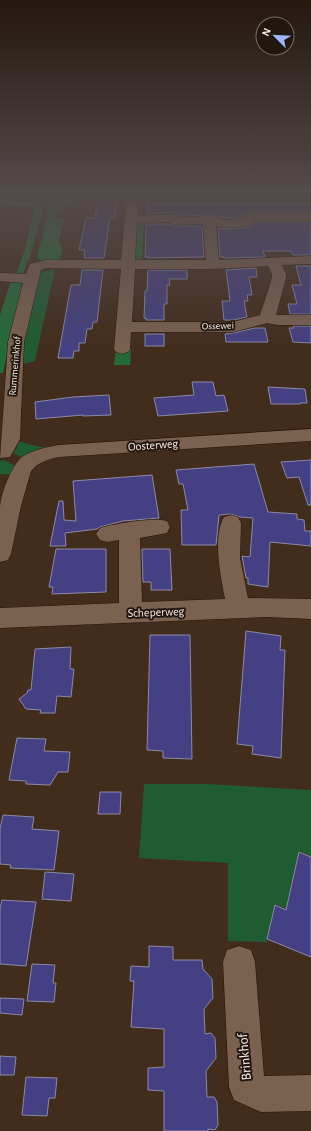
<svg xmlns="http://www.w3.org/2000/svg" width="311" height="1131" font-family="'Alegreya Sans',sans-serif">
<rect width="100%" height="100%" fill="#422c1c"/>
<g fill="#1f5c32">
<polygon points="52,193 75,193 73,206 50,205"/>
<polygon points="55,269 35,361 20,365 23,335 40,272"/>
<polygon points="18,441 40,447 62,446 28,460 13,453 17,448"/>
<polygon points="4,460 16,466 15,475 0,474 0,461"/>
<polygon points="144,784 207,784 311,790 311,856 299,851 286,909 275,904 267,942 228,941 228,863 139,858"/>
</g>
<g fill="#226c3a">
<polygon points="0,193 45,193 44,201 0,199"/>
<polygon points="127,193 311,193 311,198"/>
<polygon points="0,201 34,203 43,207 29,261 27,261 23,275 16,275 25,249 35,206 0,205"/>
<polygon points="50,205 59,205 55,219 64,219 59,241 62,248 60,261 41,261 37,257"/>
<polygon points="144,222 142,264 135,263 135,223"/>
<polygon points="11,281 22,283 3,373 0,373 0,315"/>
<polygon points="119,349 131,349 130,365 114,365 116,350"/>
</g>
<polygon fill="#047580" points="70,193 187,194 311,198 311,200"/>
<g fill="#444083" stroke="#8a8ba7">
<polygon points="98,200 117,200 115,218 110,218 104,258 84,258 85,250 79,250 86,218 95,218"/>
<polygon points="147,203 311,203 311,212 251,212 244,214 241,218 223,218 209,213 198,216 179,216 173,212 147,214"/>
<polygon points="255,222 311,222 311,255 293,255 291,251 263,251 265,257 224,258 224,257 220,257 218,228 233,229 252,226"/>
<polygon points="146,224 168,224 174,226 202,226 204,257 148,258 148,257 145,257"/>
<polygon points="296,266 311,266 311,314 290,314 288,304 297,304 292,285 301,285"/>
<polygon points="256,268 257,277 249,277 252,295 247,295 248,301 244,301 247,317 233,320 224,320 222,301 230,301 226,270"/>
<polygon points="82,270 103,270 97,322 93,322 92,329 87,329 85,343 79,343 79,351 74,351 73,358 58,358 71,285 80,285"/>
<polygon points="148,270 187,270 187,279 169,279 170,285 167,285 167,304 164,304 164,320 146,320 146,318 144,318 145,291 147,291"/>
<polygon points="293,326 311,326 311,343 293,342 289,328 294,328"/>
<polygon points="255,328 265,328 268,342 226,342 225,334 233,333"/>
<rect x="145" y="334" width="19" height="12"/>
<polygon points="192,382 213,382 216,396 224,395 228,411 158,416 154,398 194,395"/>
<polygon points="268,387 305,389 307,403 300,403 300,404 271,404"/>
<polygon points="109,395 111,415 83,416 83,415 36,419 35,402 73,397"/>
<polygon points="311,460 311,505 308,505 299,477 287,478 281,462"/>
<polygon points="254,464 268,512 297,514 297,519 304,520 305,531 311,531 311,546 270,542 268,587 248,584 248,578 246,578 242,556 250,557 253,518 240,517 231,514 219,515 216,545 182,545 181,510 188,510 183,484 179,484 176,470"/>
<polygon points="152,475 159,518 123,521 100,527 97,529 65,533 66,546 50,546 59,501 63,501 64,520 76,521 73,481"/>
<polygon points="56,549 106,549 106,592 52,594 53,587 49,587"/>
<polygon points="142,549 170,549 172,590 151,590 151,582 143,582"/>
<polygon points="246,631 281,636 280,650 285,650 281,758 252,754 253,746 237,744"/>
<polygon points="150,635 190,635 192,759 163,758 163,751 147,750"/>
<polygon points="71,647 70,669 74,669 71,697 57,696 55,713 40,713 41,710 26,709 19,699 27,693 28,690 31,690 35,649"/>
<polygon points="17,738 46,739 44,751 70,752 68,772 58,772 50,785 26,784 26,781 9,780"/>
<polygon points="100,792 121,792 120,814 98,814"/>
<polygon points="3,815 34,817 32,829 59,831 54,870 10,868 11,865 0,864 0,829"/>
<polygon points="299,852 311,857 311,957 267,939 275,905 286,910"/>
<polygon points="45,872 74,874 71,901 42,899"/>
<polygon points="2,900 36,902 26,966 0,964 0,908"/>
<polygon points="149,946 173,947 173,960 202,960 203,969 212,979 213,998 204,1009 205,1034 211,1033 215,1038 216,1058 206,1071 207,1097 214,1097 217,1102 218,1125 215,1130 208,1129 208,1131 164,1131 164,1091 148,1090 148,1068 164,1067 164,1029 131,1027 134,981 130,981 131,966 149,967"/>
<polygon points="32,964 55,965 53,983 56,983 54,1002 27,1001"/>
<polygon points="0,998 24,999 22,1015 0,1013"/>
<polygon points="0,1056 16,1057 14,1075 0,1075"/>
<polygon points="26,1077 57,1078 55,1098 49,1098 47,1116 22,1115"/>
</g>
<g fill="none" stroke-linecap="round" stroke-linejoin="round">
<defs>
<g id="minor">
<path d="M132,202L136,203L138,206V216L173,214L179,217H198L209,214L223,220L242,219L244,215L251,213H311V221H254L252,225L233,228L216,226L219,260L311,256V264L282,265L286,274V278L276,315H311V325H278L267,323L233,332H131L130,349L128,352L122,354L116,352L114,349L121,269L46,268L41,270L24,342L20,439L10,457L0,458L8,342L23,283L0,281V273L26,274L30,264L45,260H121L126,206L128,203ZM168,222L174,225L203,224L206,260H135L137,223ZM268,266L272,274V278L260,315L233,322H132L135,269H213Z"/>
<path d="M311,429V441L59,457C49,459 38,462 31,471L21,506L11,554L8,560L0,562C0,544 0,525 0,507C1,494 11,466 22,457C32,450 47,447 59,445Z"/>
<path d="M231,515L238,517L241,523L240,558L248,598L311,599V619L267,617L0,628V608L119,603V540L107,542L100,540L96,534L100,528C114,524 153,517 167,521L170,527L167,533L140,538L142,602L225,599C221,577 212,538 224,517Z"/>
<polygon points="239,946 251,950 255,962 264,1076 311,1075 311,1111 261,1112 234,1100 229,1087 223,962 227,950"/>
</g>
</defs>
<use href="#minor" stroke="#271405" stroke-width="1"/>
<use href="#minor" fill="#7a6150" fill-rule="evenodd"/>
</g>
<linearGradient id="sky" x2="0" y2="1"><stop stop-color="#24180f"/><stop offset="0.55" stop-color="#544b4b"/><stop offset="1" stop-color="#544b4b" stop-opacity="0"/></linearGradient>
<rect width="311" height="352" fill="url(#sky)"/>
<g text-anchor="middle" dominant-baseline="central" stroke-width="4" stroke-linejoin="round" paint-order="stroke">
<g font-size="10" fill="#fdefe5" stroke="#211710">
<text transform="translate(218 326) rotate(-2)">Ossewei</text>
<text transform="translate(15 366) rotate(-85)">Rummerinkhof</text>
</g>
<g font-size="12" fill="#fdefe5" stroke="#211710">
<text transform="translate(153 445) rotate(-4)">Oosterweg</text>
<text transform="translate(156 612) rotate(-2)">Scheperweg</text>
</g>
<g font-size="14" fill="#fdefe5" stroke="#211710">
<text transform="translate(245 1057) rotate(-95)">Brinkhof</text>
</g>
</g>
<g transform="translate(275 36) rotate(294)"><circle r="19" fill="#211710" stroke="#796d65"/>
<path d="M0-3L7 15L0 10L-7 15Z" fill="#9bb4fd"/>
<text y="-6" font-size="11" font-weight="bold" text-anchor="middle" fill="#fdefe5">N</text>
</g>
</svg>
